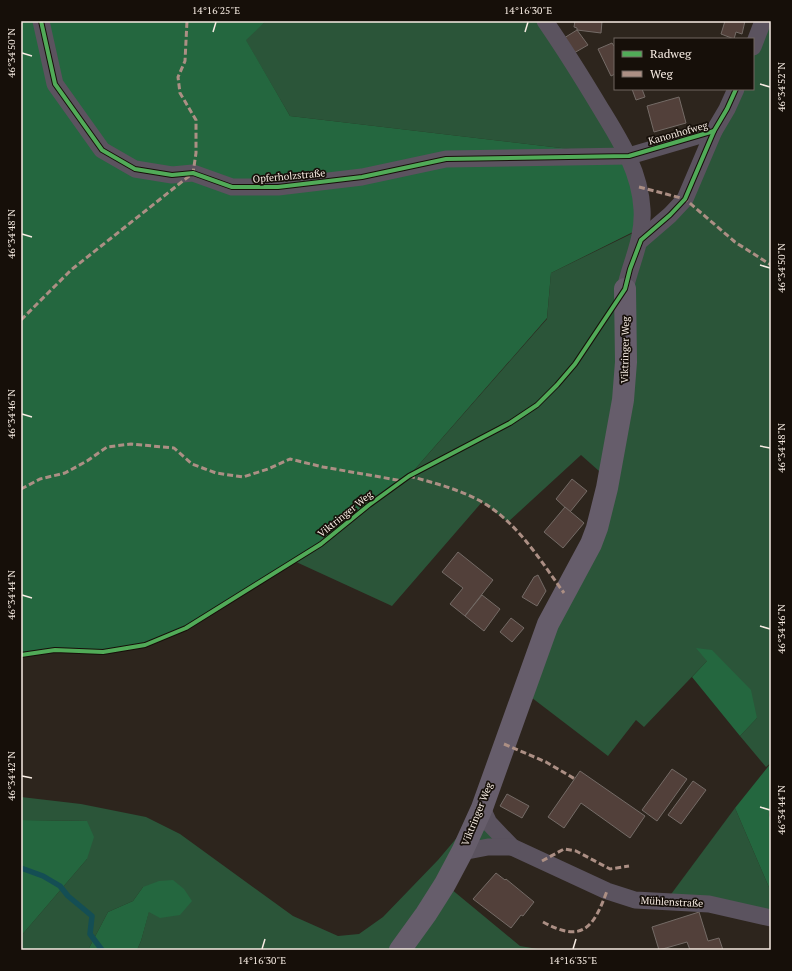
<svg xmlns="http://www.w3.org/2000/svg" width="792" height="971" font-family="'PT Serif',serif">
<rect width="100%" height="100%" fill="#2d251d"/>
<g fill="#2b5539">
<polygon points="266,21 545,21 629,156 290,116 245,39"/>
<polygon points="771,21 771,763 766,767 740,736 757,718 696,649 707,661 644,727 636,720 608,756 523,691 608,479 581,455 508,522 482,502 392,606 294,561 321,544 369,505 409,476 547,319 551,273 670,215 736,89 753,89 753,47"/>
<polygon points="21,797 81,804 146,817 180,834 293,916 338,936 359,934 383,917 438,860 482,808 512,847 462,852 445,884 520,946 544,950 137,950 141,941 149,911 143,887 133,901 108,912 88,950 21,950 21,936 87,859 87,821 21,820"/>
<polygon points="735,808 771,892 771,918 666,901"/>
</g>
<g fill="#24673f">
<polygon points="21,21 266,21 246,40 290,116 629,156 641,228 551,273 547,318 409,476 369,505 321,544 186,628 145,645 103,652 55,650 21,655"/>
<polygon points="696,648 712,650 751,690 757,718 740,736 692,677 707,661"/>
<polygon points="771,763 771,806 769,815 771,820 771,892 735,808"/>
<polygon points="21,820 87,821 94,837 87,859 21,936"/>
<polygon points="173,880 184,889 192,901 180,915 160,918 149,912 141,941 137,950 88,950 108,912 133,901 143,887 159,881"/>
</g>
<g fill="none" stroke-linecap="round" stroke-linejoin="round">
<polyline stroke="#144e54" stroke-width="5.5" points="21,868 43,876 60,886 68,896 92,916 90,934 102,950"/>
</g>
<g fill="#52403a" stroke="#746b66">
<polygon points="575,21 602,21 601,33 577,30 577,28 574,27"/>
<polygon points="725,21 745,21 742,34 736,32 734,39 721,34"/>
<polygon points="577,30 588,45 574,53 564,38"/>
<polygon points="612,43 614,46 615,45 615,74 611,76 598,49"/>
<polygon points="632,89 642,89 645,97 636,100"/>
<polygon points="679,97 686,123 654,132 647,106"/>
<polygon points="572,479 587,491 570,512 556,499"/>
<polygon points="565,507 584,523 563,548 544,532"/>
<polygon points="458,552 493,580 465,616 450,604 463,588 442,572"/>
<polygon points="538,575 546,591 537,606 522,597 534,577"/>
<polygon points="482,595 500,609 484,631 465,616"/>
<polygon points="511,618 524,628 512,642 500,632"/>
<polygon points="672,769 687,779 657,821 642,810"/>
<polygon points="580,771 645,816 630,838 581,803 564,828 548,817"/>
<polygon points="693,781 706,790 681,824 668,815"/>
<polygon points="507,794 529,806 522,818 500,806"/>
<polygon points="496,873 505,880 506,879 534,902 523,916 521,915 511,928 473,899"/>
<polygon points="699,912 708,941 719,938 723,950 690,950 687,942 659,950 652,927"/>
</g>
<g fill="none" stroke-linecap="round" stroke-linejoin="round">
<g stroke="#5b535f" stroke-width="17">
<polyline points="41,21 55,84 102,150 135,169 172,175 193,173 232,187 278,187 362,177 446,159 629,156 714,131"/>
<path d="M545,21C565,50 583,79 601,109C620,140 640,171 642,209C644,238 631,262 625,289"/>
<polyline points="753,47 763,21"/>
<polyline points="641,240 670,215 685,199 714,131 727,109 736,89"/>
<polyline points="482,808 489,823 512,847 607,891 635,900 709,904 771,918"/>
<polyline points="462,852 488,847 512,847"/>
</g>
<polyline stroke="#665d6b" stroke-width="22" points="400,950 426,914 445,884 462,852 482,808 548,624 591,544 597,528 607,488 623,400 626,362 625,289"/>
<g stroke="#ac8f84" stroke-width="3" stroke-dasharray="6 3" stroke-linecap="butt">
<polyline points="639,187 685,199 735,242 771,265"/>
<polyline points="21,320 71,270 193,173 196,153 196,120 180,93 178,77 185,61 187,21"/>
<path d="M409,476C434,483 459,489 482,502C518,523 540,560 564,593"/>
<polyline points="21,489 40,479 65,473 87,461 107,447 131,444 174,448 192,464 216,473 243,477 268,469 290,459 323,467 403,481"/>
<polyline points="504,744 546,762 575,779"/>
<polyline points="542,861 564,849 576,851 610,869 629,866"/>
<path d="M543,922C582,943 593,929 607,891"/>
</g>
<defs>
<g id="cycleway">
<polyline points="41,21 55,84 102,150 135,169 172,175 193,173 232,187 278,187 362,177 446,159 629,156 714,131"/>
<polyline points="21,655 55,650 103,652 145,645 186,628 321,544 369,505 409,476 510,423 537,405 557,385 575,364 625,289 630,269 641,240 670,215 685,199 714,131 727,109 736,89"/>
</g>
</defs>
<use href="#cycleway" stroke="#160f09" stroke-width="6"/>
<use href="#cycleway" stroke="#51ab58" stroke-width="4"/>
</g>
<path fill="none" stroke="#f7ece3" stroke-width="1.5" d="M213,32L216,22M525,32L528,22M22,53L32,56M760,84L770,87M22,234L32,237M760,265L770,268M22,414L32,417M760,446L770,448M22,595L32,598M760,626L770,629M22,776L32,778M760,807L770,810M262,949L265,939M573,949L576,939"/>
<g text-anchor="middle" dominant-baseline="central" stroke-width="3.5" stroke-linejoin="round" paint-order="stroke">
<g font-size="10" fill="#f7ece3" stroke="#160f09">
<text transform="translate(678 133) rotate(-16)">Kanonhofweg</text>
<text transform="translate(289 176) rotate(-5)">Opferholzstraße</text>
<text transform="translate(625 350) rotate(-89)">Viktringer Weg</text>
<text transform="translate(345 514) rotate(-39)">Viktringer Weg</text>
<text transform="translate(477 814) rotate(-68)">Viktringer Weg</text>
<text transform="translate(672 902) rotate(3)">Mühlenstraße</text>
</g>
</g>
<rect width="792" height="971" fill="none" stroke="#160f09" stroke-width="44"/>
<rect x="614" y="38" width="140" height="52" fill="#160f09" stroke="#706760"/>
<rect x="622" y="51" width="20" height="6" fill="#51ab58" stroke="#706760"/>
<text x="650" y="58" font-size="12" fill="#f7ece3">Radweg</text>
<rect x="622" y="71" width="20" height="6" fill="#ac8f84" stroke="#706760"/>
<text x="650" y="78" font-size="12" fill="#f7ece3">Weg</text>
<rect x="22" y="22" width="748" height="927" fill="none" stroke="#f7ece3" stroke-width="1.5"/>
<g font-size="10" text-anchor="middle" fill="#f7ece3">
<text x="216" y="14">14°16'25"E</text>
<text x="528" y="14">14°16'30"E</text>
<text transform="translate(11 53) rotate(-90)" y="4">46°34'50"N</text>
<text transform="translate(781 87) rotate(-90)" y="4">46°34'52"N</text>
<text transform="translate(11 234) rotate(-90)" y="4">46°34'48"N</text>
<text transform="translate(781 268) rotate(-90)" y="4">46°34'50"N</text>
<text transform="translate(11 414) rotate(-90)" y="4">46°34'46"N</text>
<text transform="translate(781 448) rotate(-90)" y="4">46°34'48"N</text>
<text transform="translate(11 595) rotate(-90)" y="4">46°34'44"N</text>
<text transform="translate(781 629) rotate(-90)" y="4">46°34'46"N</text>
<text transform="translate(11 776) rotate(-90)" y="4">46°34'42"N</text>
<text transform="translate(781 810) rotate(-90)" y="4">46°34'44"N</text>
<text x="262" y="964">14°16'30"E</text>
<text x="573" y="964">14°16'35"E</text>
</g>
</svg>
